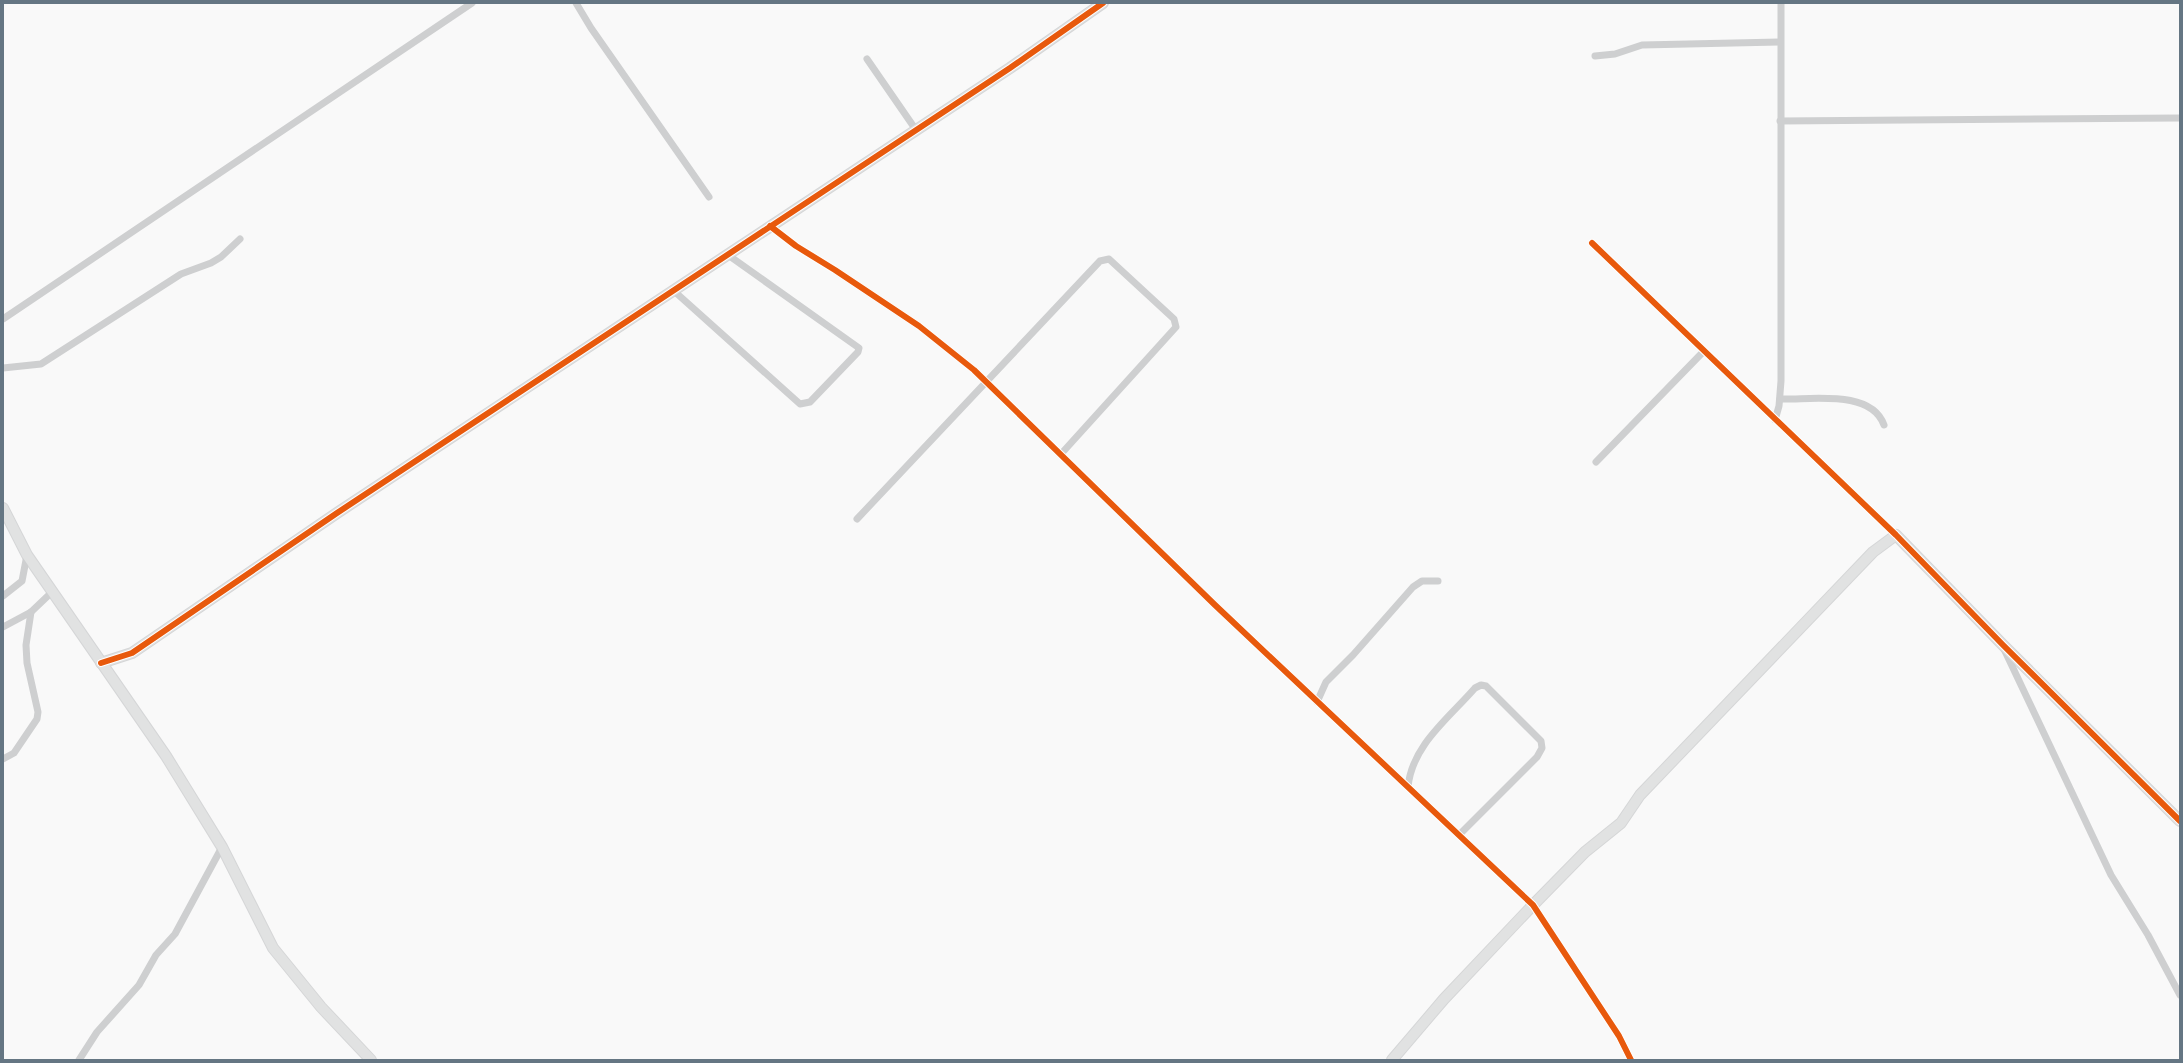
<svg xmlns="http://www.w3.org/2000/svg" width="2183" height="1063" font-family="'Golos Text',sans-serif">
<rect width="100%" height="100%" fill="#f9f9f9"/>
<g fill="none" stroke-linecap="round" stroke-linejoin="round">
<defs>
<g id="secondary">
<polyline points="3,508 27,555 166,756 222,847 273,948 321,1007 371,1060"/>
<polyline points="101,663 132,653 337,513 1010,68 1103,3"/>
<polyline points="1392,1060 1444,999 1533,905 1585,852 1621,823 1640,795 1873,552 1896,535 2003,645 2180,821"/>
</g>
</defs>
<use href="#secondary" stroke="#d5d6d7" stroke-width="12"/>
<g stroke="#cecfd0" stroke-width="7">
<polyline points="576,3 591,28 709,197"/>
<polyline points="1595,56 1615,54 1642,45 1779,42"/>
<polyline points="867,59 916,130"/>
<polyline points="1780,121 2180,118"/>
<polyline points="770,226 796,246 835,270 919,326 974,370 1215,605 1533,905 1619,1036 1631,1060"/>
<polyline points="1592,243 1896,535"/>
<polyline points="674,291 800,404 810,402 858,352 859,348 728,255"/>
<polyline points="3,319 472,3"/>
<polyline points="3,368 41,364 181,274 211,263 221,257 240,239"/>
<path d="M1780,399C1811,400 1871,389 1884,425"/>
<polyline points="1775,420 1779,406 1781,381 1781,3"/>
<polyline points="1596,462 1703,352"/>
<polyline points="857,519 1100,261 1109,259 1174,319 1176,327 1061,454"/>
<polyline points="3,596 22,581 27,555"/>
<polyline points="3,627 31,612 52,592"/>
<polyline points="2004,649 2111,875 2148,935 2180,995"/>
<polyline points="1317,702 1326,682 1353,655 1413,587 1422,581 1438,581"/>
<polyline points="3,759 14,753 37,719 38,712 27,663 26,645 31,612"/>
<path d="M1408,787C1412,745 1449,718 1475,688L1481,685L1486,686L1541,741L1542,748L1537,757L1459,835"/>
<polyline points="79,1060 97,1032 139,985 156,955 175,934 222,847"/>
</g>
<use href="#secondary" stroke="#e1e2e2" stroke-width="10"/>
<defs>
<g id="cycleway">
<polyline points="770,226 796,246 835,270 919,326 974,370 1215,605 1533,905 1619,1036 1631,1060"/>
<polyline points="1592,243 1896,535 2003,645 2180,821"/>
<polyline points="101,663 132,653 337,513 1010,68 1103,3"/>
</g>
</defs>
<use href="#cycleway" stroke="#fff" stroke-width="8"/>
<use href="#cycleway" stroke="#e8590c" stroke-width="6"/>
</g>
<rect width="2183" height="1063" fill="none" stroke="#657683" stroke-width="8"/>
</svg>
